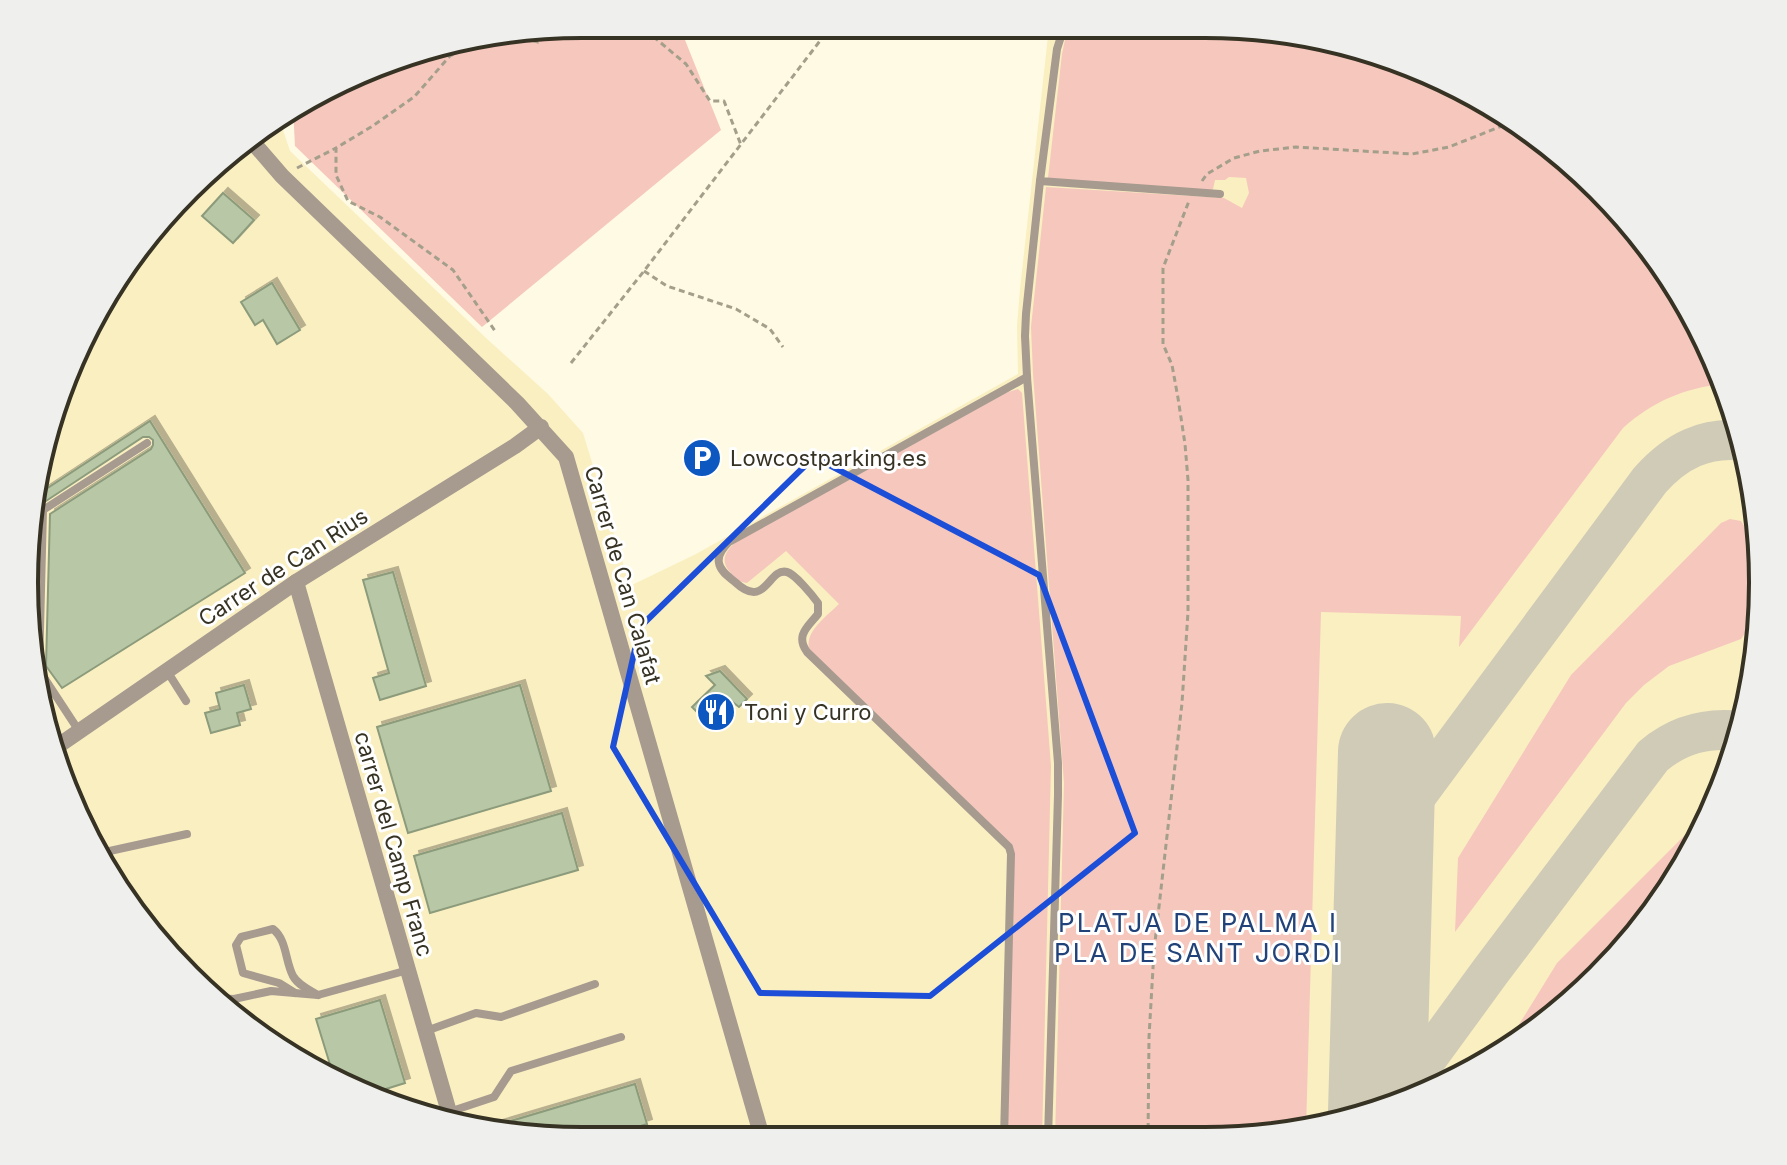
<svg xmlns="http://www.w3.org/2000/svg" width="1787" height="1165" font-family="Inter,sans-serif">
<defs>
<filter id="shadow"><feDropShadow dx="5" dy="-5" stdDeviation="0" flood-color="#0004"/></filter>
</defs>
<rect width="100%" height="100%" fill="#fffae3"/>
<polygon fill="#faefc1" points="1049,27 1278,29 1451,81 1573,163 1648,243 1706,336 1744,438 1762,546 1758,656 1733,762 1688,862 1624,951 1544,1026 1451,1084 1349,1122 1241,1140 509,1136 336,1084 214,1002 99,862 43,727 25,546 66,369 140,242 272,118 278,115 290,151 486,338 548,394 583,433 630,586 696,554 1018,374 1017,326 1020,289"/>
<g fill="#f6c7bd">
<polygon points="583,24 679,25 721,130 482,327 295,146 293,108 403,54"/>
<path d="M1070,27L1278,29L1451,81L1573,163L1648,243L1706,336L1723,384C1684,388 1652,402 1623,428L1459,647L1461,616L1321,612L1306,1129L1241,1140L1055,1139L1064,783L1033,374L1031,327L1046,187L1224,198L1242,208L1249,193L1246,178L1229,177L1225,180H1215L1213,189L1210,191L1048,178L1062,54L1066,35Z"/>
<path d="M1018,389L1022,393L1051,766L1042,1139H1007L1014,853L1012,845L809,649C805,631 827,616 839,604L786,551L747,583C739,582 735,579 730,572C720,561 725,551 736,542L1005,393Z"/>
<path d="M1730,519L1741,521C1760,549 1750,601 1745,633L1741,639L1669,666L1644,685L1626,703L1455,932L1458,858L1571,675L1721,523Z"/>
<polygon points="1713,807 1688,862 1624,951 1544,1026 1502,1052 1557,963"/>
</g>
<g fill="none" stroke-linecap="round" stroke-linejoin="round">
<g stroke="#d0cbb6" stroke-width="40">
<path d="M1384,867L1393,836L1405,811L1650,480C1676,451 1705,436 1745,441"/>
<path d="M1393,1105L1490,972L1653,756C1679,734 1707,727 1741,731"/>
</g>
<polyline stroke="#d0cbb6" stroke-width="98" points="1377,1112 1387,752"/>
</g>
<g fill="#b8c8a6" stroke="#8c9b7b" stroke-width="2" filter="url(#shadow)">
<polygon points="223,193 254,220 233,243 202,216"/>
<polygon points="272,283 300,330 277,344 263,320 255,325 241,302"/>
<polygon points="150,421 245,573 62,688 46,666 50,514 151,449 153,445 153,440 149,437 143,437 37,507 37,495"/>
<polygon points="393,572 426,686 380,700 373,678 389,673 363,580"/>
<polygon points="720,671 747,699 739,707 725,696 703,718 692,707 715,685 706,676"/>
<polygon points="244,685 251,709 237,713 240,725 211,733 205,713 220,709 216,693"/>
<polygon points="520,685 551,791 408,833 377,727"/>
<polygon points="562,813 578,870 430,913 414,856"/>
<polygon points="380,1000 405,1083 370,1094 336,1084 316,1019"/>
<polygon points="635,1084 647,1124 606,1137 509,1136 484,1129"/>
</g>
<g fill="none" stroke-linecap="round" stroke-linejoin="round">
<g stroke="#a39f8b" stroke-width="3" stroke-dasharray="6 4" stroke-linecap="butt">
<polyline points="626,24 655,38 686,64 710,101 724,101 741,145"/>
<polyline points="513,35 538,42 553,29"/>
<polyline points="480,41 450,56 414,97 371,127 336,148 336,175 348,201 380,217 453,270 495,331"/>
<polyline points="297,168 336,148"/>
<polyline points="1202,181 1207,174 1234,158 1260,151 1296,147 1412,154 1449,147 1512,122"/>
<polyline points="644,271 667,286 736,309 770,329 783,347"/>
<polyline points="571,363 644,271 826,33 836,26"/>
<polyline points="1148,1139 1149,1037 1154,951 1182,703 1188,612 1188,480 1185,444 1178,398 1172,365 1163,344 1163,268 1189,201"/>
</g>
<g stroke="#a79a8f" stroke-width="8">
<polyline points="1064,27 1057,49 1040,181 1220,194"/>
<polyline points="1040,181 1026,314 1025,336 1027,377 1058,763 1058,795 1048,1139"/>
<polyline points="167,671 186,701"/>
<polyline points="79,731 39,670 43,510 147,443"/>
<polyline points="96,854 187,834"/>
<path d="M295,993L279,983L243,973L236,945L241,937L273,929C287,940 285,961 293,976C298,985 309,990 318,995"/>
<polyline points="211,998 234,999 271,991 318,995 408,970"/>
<polyline points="426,1031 476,1013 501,1017 595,984"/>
<polyline points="449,1112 494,1097 511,1071 621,1037"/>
<path d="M1004,1139L1011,854L1009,847L807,652C795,635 808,627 818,614V603C813,596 795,574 787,572C768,567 766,611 735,582C729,577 720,571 719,563C717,555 724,547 729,542L1027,377"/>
</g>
<g stroke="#a79a8f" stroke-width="16">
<polyline points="250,139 282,176 517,403 566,457 762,1137"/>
<polyline points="296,582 451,1119"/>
<polyline points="52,750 296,582 515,446 541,427"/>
</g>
</g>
<path fill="none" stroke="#1d4ed8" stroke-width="6" stroke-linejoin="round" d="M814,457L1039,575L1135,833L930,996L760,993L613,747L640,627Z"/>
<defs>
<symbol id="parking-disc" viewBox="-11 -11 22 22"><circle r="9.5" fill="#0d57c1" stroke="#fff"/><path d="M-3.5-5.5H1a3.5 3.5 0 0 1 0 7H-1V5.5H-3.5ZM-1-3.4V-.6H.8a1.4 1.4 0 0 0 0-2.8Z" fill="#fff"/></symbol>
<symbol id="restaurant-disc" viewBox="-11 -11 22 22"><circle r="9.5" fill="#0d57c1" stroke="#fff"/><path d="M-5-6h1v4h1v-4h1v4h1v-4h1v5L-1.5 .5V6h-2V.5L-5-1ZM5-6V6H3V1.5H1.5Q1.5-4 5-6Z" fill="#fff"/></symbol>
</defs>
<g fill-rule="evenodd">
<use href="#parking-disc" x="680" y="436" width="44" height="44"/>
<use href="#restaurant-disc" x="694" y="690" width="44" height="44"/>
</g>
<g text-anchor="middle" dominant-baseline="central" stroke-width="6" stroke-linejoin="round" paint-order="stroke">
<g font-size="22" fill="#373324" stroke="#fff" text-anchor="start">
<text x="730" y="458">Lowcostparking.es</text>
<text x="744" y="712">Toni y Curro</text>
</g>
<g font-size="22" fill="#373324" stroke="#fff">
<text transform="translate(283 567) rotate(-33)">Carrer de Can Rius</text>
<text transform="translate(623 575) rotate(74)">Carrer de Can Calafat</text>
<text transform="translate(394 844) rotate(74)">carrer del Camp Franc</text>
</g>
<g font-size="26" letter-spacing="2" fill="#224379" stroke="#fff">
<text x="1198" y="922">PLATJA DE PALMA I<tspan x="1198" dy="30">PLA DE SANT JORDI</tspan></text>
</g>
</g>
<path d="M0 0H1787V1165H0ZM582 38H1205A544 544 0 0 1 1749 582V583A544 544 0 0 1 1205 1127H582A544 544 0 0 1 38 583V582A544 544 0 0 1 582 38Z" fill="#efefed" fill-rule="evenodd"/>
<path fill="none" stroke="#373324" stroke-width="4" d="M582 38H1205A544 544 0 0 1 1749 582V583A544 544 0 0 1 1205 1127H582A544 544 0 0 1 38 583V582A544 544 0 0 1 582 38Z"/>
</svg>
